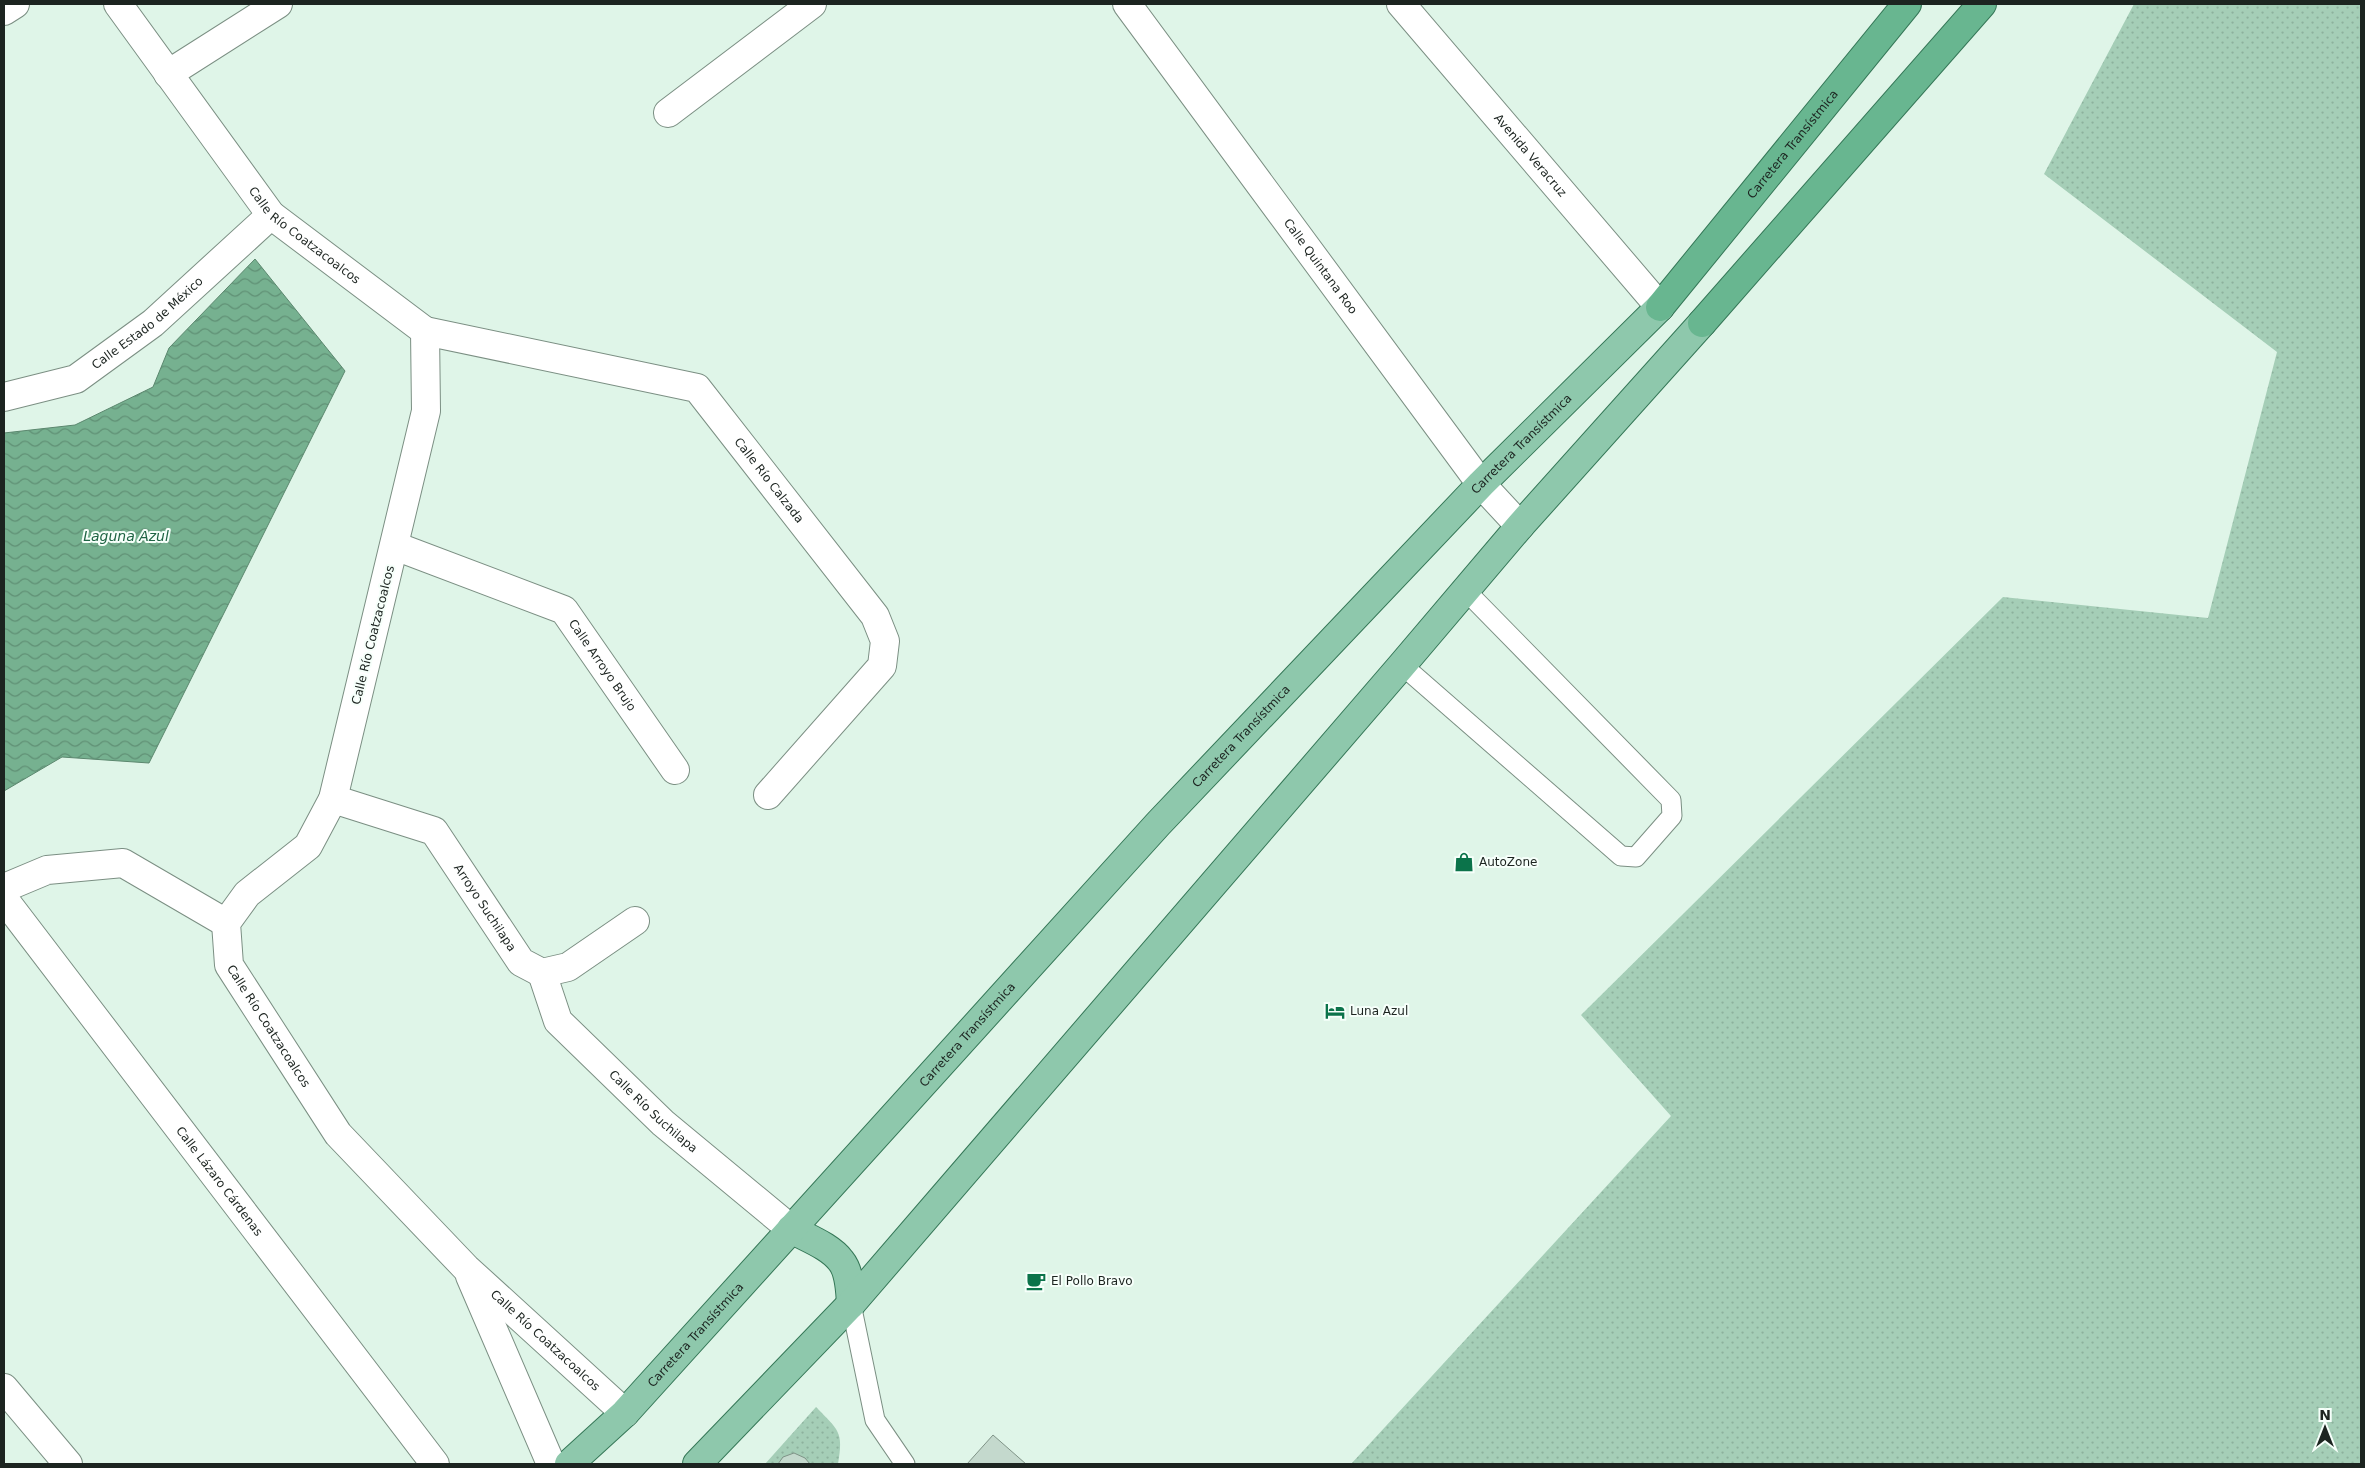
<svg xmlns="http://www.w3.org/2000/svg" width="2365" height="1468" font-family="'DejaVu Sans',sans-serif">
<defs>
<pattern id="grass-dots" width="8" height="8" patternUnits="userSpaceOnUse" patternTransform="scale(1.25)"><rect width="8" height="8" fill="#a5ceb7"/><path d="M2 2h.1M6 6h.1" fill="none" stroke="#8db19d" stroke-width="1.8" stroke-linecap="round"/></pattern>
<pattern id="water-waves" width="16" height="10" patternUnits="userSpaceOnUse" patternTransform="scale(1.25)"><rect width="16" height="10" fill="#76b190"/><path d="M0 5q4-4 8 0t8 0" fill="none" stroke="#609075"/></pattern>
</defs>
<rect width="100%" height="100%" fill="#dff5e8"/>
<g fill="url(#grass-dots)">
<polygon points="2134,4 2361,4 2361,1464 1351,1464 1671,1116 1581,1015 2003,597 2208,618 2277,352 2044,174"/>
<path d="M816,1407C838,1430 844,1431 838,1464H765Z"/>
</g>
<polygon fill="url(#water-waves)" stroke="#5b876e" points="255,259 345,371 149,763 62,757 4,791 4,433 75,425 153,387 169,348"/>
<g fill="#c4d9cd" stroke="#7f9387">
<polygon points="993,1435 1026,1464 967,1464"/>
<polygon points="794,1453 805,1458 810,1464 778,1464 783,1457"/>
</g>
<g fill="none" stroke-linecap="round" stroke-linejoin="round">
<defs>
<g id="service">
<polyline points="1402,665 1621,856 1636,857 1672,816 1671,800 1465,590"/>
<polyline points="851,1304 875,1420 905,1464"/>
</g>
<g id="minor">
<path id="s1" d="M118,4L271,215L425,331L426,411L333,799L308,846L247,894L226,923L229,965L338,1134L466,1268L625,1413"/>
<path id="s2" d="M1127,4L1481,484L1520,526"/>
<polyline points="4,11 15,4"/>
<polyline points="168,74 278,4"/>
<polyline points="668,113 812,4"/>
<path id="s3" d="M425,331L697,388L875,616L885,641L882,666L768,795"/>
<path id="s4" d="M4,397L76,379L153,323L271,215"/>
<path id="s5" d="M395,546L564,610L675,770"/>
<path id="s6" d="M333,799L434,831L521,962L542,973L568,967L635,921"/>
<polyline points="4,888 47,870 123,863 226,923"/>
<path id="s7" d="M4,899L435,1464"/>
<path id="s8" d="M542,973L558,1021L663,1123L791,1229"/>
<polyline points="470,1276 551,1464"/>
<polyline points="4,1388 68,1464"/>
</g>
<g id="tertiary">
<path id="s9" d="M1401,4L1660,307"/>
</g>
<g id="primary">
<path d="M791,1229C807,1238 830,1246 841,1261C850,1272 850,1290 851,1304"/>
<path id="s10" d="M569,1464L625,1413L1158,824L1481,484L1660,307"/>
<polyline points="697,1464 851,1304 1402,665 1520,526 1702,323"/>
</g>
<g id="trunk">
<path id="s11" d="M1660,307L1907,4"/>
<polyline points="1702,323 1982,4"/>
</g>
</defs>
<use href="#service" stroke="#7b8f83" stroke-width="21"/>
<use href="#minor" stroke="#7b8f83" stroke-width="30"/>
<use href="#tertiary" stroke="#7b8f83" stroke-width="30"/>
<use href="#primary" stroke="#357757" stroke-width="30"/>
<use href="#trunk" stroke="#357757" stroke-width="30"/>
<use href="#service" stroke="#fff" stroke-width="19"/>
<use href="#minor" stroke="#fff" stroke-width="28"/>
<use href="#tertiary" stroke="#fff" stroke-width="28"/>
<use href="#primary" stroke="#8ec8ac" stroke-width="28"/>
<use href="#trunk" stroke="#68b690" stroke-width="28"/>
</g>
<defs>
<symbol id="shop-bare" viewBox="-9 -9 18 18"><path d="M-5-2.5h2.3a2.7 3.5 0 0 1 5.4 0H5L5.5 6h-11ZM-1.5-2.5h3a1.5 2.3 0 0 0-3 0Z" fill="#0b734a" stroke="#f6fffa" stroke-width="2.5" paint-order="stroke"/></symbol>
<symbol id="hotel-bare" viewBox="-9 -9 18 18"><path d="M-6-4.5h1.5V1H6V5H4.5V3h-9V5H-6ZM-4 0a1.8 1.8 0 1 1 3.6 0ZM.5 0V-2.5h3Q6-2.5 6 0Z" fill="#0b734a" stroke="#f6fffa" stroke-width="2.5" paint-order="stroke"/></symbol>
<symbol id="cafe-bare" viewBox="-9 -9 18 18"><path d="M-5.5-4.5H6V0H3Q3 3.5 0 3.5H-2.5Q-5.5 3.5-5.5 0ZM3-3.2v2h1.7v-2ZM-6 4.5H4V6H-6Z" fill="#0b734a" stroke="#f6fffa" stroke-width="2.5" paint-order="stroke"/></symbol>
</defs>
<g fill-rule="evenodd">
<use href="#shop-bare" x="1450" y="848" width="28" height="28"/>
<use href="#hotel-bare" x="1321" y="997" width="28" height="28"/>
<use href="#cafe-bare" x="1022" y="1267" width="28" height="28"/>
</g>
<g text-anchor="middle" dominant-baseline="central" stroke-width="4" stroke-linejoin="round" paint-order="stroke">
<g font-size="12" fill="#1c2420" stroke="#f6fffa">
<text stroke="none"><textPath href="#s11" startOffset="210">Carretera Transístmica</textPath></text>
<text stroke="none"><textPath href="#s9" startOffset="199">Avenida Veracruz</textPath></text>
<text stroke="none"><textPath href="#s1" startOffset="299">Calle Río Coatzacoalcos</textPath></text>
<text stroke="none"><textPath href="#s2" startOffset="326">Calle Quintana Roo</textPath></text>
<text stroke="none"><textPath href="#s4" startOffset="165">Calle Estado de México</textPath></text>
<text stroke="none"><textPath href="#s10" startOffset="1396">Carretera Transístmica</textPath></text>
<text stroke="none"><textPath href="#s3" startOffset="395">Calle Río Calzada</textPath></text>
<text transform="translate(373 635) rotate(-76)">Calle Río Coatzacoalcos</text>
<text stroke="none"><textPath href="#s5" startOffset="248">Calle Arroyo Brujo</textPath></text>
<text stroke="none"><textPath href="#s10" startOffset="991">Carretera Transístmica</textPath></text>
<text stroke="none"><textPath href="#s6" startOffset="198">Arroyo Suchilapa</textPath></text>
<text stroke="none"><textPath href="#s1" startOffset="1214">Calle Río Coatzacoalcos</textPath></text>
<text stroke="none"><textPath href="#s10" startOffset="586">Carretera Transístmica</textPath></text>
<text stroke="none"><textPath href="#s8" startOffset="182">Calle Río Suchilapa</textPath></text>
<text stroke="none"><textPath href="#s7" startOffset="355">Calle Lázaro Cárdenas</textPath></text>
<text stroke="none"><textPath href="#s10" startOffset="181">Carretera Transístmica</textPath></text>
<text stroke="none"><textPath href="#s1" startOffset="1635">Calle Río Coatzacoalcos</textPath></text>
</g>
<g font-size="12" fill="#1c2420" stroke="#f6fffa" text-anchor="start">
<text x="1479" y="862">AutoZone</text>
<text x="1350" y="1011">Luna Azul</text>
<text x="1051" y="1281">El Pollo Bravo</text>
</g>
<g font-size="14" font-style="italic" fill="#1f6444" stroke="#f6fffa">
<text x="126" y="536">Laguna Azul</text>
</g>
</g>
<rect width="2365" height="1468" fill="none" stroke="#1c2420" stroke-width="10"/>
<g transform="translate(2325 1428)" stroke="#f6fffa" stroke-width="4" paint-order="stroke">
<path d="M0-4L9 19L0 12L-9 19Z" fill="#1c2420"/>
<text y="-8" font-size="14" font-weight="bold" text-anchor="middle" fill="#1c2420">N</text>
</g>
</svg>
